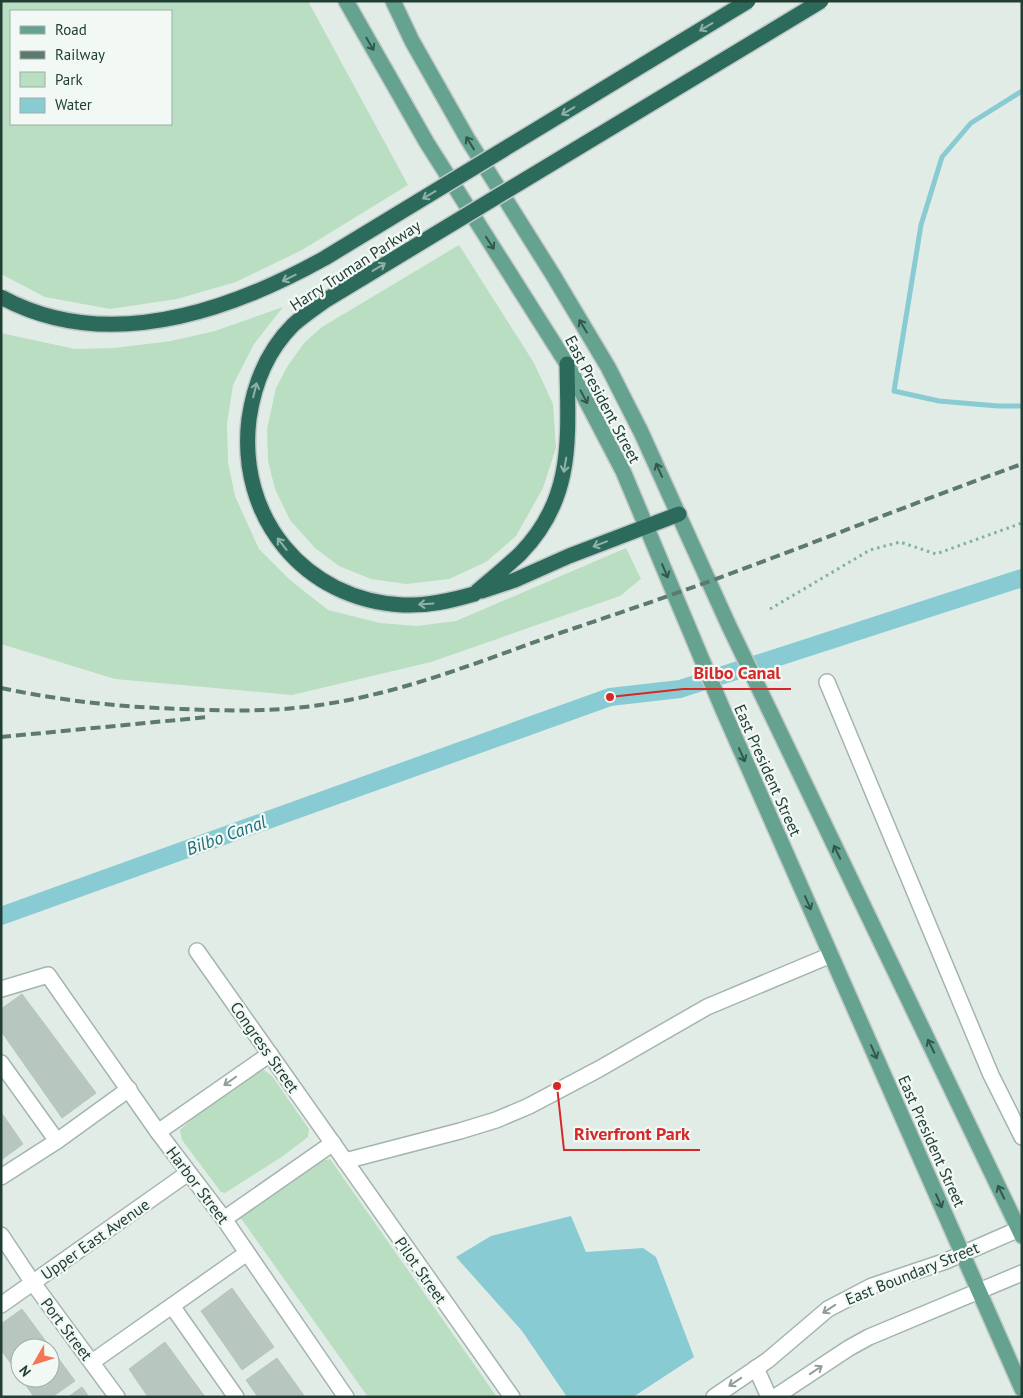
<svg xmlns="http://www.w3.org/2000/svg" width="1023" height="1398" font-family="'PT Sans',sans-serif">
<rect width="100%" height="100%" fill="#e2ece7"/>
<g fill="#badec2" fill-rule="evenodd">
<path d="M1,1H308L408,185L302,250L236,282L177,299L110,309L45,297L1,274ZM11,11H171V124H11Z"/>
<polygon points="459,245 534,363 553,404 556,448 543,488 516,536 486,562 449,579 406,584 371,579 339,566 315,548 290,520 275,489 268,461 267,429 276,388 287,367 304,343 322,327"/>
<polygon points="283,307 254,344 233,385 227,424 228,462 235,496 259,549 290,580 328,610 380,623 417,626 456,621 626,548 641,579 620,596 431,662 292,695 115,679 1,644 1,333 75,349 114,348 171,341 215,331"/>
<polygon points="264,1070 272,1076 309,1129 308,1137 283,1156 225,1193 221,1192 182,1140 180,1130 192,1119 255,1072"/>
<polygon points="330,1159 497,1397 368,1397 240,1217 316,1162"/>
</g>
<polygon fill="#88cbd3" points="571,1216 586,1252 643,1248 656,1257 694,1357 633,1397 567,1397 522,1331 456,1257 491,1236"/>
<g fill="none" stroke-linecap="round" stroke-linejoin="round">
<polyline stroke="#88cbd3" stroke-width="5" points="1022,91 971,123 942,157 921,225 894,391 939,401 998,406 1022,406"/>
<polyline stroke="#88cbd3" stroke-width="18" points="1,916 610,697 680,689 1022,578"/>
</g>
<g fill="#b7c7c0" stroke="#b4c6be">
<polygon points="22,994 96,1093 62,1118 1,1031 1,1009"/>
<polygon points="1,1112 23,1144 1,1160"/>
<polygon points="232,1288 274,1347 242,1370 201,1311"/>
<polygon points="22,1309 75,1381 52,1397 34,1397 21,1378 50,1378 50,1348 20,1348 20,1376 1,1350 1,1324"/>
<polygon points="165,1342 205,1397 148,1397 129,1369"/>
<polygon points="277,1358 305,1397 258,1397 246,1380"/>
<polygon points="82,1387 89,1397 68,1397"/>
</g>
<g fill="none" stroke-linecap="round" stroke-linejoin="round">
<defs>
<g id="minor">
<polyline points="827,682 991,1075 1022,1137"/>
<polyline points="197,951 512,1397"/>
<polyline points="1,989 48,975 158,1132 224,1219 346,1397"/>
<polyline points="1,1063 57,1141"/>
<polyline points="158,1132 270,1054"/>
<polyline points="345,1161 460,1131 496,1120 529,1106 599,1069 707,1007 831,955"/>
<polyline points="1,1177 57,1141 129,1089"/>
<polyline points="224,1219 333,1143"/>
<polyline points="1,1235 33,1283 117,1397"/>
<polyline points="1,1305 188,1173"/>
<polyline points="172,1306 236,1397"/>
<polyline points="92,1362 247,1253"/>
<polyline points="756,1368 769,1397"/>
<polyline points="714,1397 768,1360 828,1309 872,1286 946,1261 1019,1229"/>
<polyline points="775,1397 849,1348 869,1337 1022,1273"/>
</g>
<g id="major">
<polyline points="346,1 427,143 567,364 623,471 723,710 1022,1389"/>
<polyline points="393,1 412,41 467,138 553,275 608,367 641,432 729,626 1022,1236"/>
</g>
<g id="highway">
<polyline points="482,591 515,580 569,556 679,514"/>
<path d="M474,594C489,581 505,568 520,554C575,498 568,437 567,364"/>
</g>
</defs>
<use href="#minor" stroke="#a4b4ae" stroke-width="18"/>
<use href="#major" stroke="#c1c9c6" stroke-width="18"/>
<use href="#highway" stroke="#c1c9c6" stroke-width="18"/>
<polyline stroke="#81b1a0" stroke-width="3" stroke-dasharray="2.5 4" stroke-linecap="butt" points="770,609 870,550 900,542 936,554 1022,523"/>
<use href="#minor" stroke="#fff" stroke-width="15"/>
<use href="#major" stroke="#65a390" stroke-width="15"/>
<use href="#highway" stroke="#2c6b5b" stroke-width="15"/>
<g stroke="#5c7a70" stroke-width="4" stroke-dasharray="10 5" stroke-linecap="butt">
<path d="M1,688C63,701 119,707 181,709C227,711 274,712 320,705C403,693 481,661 560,633C631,609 702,585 772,558C855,527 938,494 1022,464"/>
<polyline points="1,737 208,717"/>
</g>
<defs>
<g id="highway-bridge">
<path d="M1,297C106,354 228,312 325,258L748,1"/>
<path d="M474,594C450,601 428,606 403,605C304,600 237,517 249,419C254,384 267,351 293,325C303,316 315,308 326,300L821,1"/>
</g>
</defs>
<use href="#highway-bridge" stroke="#c1c9c6" stroke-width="18" stroke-linecap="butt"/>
<use href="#highway-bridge" stroke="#2c6b5b" stroke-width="15"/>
</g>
<defs><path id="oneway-shaft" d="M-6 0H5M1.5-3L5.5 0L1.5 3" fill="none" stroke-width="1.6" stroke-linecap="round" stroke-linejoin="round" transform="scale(1.25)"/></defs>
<g stroke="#8fb2a8">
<use href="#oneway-shaft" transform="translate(706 27) rotate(149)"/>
<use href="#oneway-shaft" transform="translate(568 111) rotate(149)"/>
<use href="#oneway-shaft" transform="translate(429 195) rotate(149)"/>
<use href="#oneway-shaft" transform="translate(379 267) rotate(-31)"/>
<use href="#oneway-shaft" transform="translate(289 278) rotate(154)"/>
<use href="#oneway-shaft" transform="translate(255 390) rotate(-76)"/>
<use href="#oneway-shaft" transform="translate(565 465) rotate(100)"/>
<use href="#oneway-shaft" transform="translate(282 544) rotate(-128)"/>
<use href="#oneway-shaft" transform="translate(600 544) rotate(159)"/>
<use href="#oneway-shaft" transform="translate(426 604) rotate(176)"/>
</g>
<g stroke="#32574c">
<use href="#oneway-shaft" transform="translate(370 44) rotate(60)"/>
<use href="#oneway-shaft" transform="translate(470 143) rotate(-122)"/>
<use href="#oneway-shaft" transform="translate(490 243) rotate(57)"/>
<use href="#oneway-shaft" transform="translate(583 326) rotate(-121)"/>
<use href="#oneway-shaft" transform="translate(584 397) rotate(62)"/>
<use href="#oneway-shaft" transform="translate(659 470) rotate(-114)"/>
<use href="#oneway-shaft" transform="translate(665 571) rotate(67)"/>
<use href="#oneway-shaft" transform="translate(742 755) rotate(66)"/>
<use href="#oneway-shaft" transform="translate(837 852) rotate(-116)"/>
<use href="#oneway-shaft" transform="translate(808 903) rotate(66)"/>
<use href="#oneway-shaft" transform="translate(931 1046) rotate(-116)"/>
<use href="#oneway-shaft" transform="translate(874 1052) rotate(66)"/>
<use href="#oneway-shaft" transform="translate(1001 1192) rotate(-116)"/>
<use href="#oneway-shaft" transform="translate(939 1201) rotate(66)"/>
</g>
<g stroke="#909e9a">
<use href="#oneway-shaft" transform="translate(230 1081) rotate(145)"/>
<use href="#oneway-shaft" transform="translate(829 1309) rotate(147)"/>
<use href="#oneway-shaft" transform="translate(816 1370) rotate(-34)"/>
<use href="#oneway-shaft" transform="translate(735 1382) rotate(146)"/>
</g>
<g text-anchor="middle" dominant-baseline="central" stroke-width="4.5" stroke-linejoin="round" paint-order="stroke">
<g font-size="16" fill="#213e35" stroke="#f2f9f5">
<text transform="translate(355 265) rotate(-33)">Harry Truman Parkway</text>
<text transform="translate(603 399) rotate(62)">East President Street</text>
<text transform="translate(768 770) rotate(66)">East President Street</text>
<text transform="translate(265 1047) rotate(55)">Congress Street</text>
<text transform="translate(932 1141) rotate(66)">East President Street</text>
<text transform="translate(198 1185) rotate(53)">Harbor Street</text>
<text transform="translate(95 1239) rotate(-35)">Upper East Avenue</text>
<text transform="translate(421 1270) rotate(55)">Pilot Street</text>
<text transform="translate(912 1273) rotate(-22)">East Boundary Street</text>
<text transform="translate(67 1329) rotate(53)">Port Street</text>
</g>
<g font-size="18" font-style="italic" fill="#1a707c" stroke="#f2f9f5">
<text transform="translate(226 835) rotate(-20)">Bilbo Canal</text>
</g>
</g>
<path fill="none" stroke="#d62828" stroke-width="2" d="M610 697L683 689H791M557 1086L564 1150H700"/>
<g fill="#d62828" stroke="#f2f9f5" stroke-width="2">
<circle cx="610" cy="697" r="5"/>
<circle cx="557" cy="1086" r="5"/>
</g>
<g font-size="18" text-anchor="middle" font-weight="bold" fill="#d62828" stroke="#f2f9f5" stroke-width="4.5" stroke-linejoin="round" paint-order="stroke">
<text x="737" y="679">Bilbo Canal</text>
<text x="632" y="1140">Riverfront Park</text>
</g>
<rect width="1023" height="1398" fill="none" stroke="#213e35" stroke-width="5"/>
<rect x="10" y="10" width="162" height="115" fill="#f2f9f5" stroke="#9eaea8"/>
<rect x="20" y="26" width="25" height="8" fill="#65a390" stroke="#9eaea8"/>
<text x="55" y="35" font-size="15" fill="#213e35">Road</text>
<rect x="20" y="51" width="25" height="8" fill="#5c7a70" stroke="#9eaea8"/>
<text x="55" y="60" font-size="15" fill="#213e35">Railway</text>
<rect x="20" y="72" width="25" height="15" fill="#badec2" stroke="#9eaea8"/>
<text x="55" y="85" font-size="15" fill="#213e35">Park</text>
<rect x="20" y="98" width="25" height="15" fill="#88cbd3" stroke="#9eaea8"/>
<text x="55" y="110" font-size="15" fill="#213e35">Water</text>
<g transform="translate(35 1363) rotate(231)"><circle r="24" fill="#f2f9f5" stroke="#9eaea8"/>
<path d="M0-4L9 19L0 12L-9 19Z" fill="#f57657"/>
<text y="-8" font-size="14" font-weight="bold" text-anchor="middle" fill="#213e35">N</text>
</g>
</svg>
